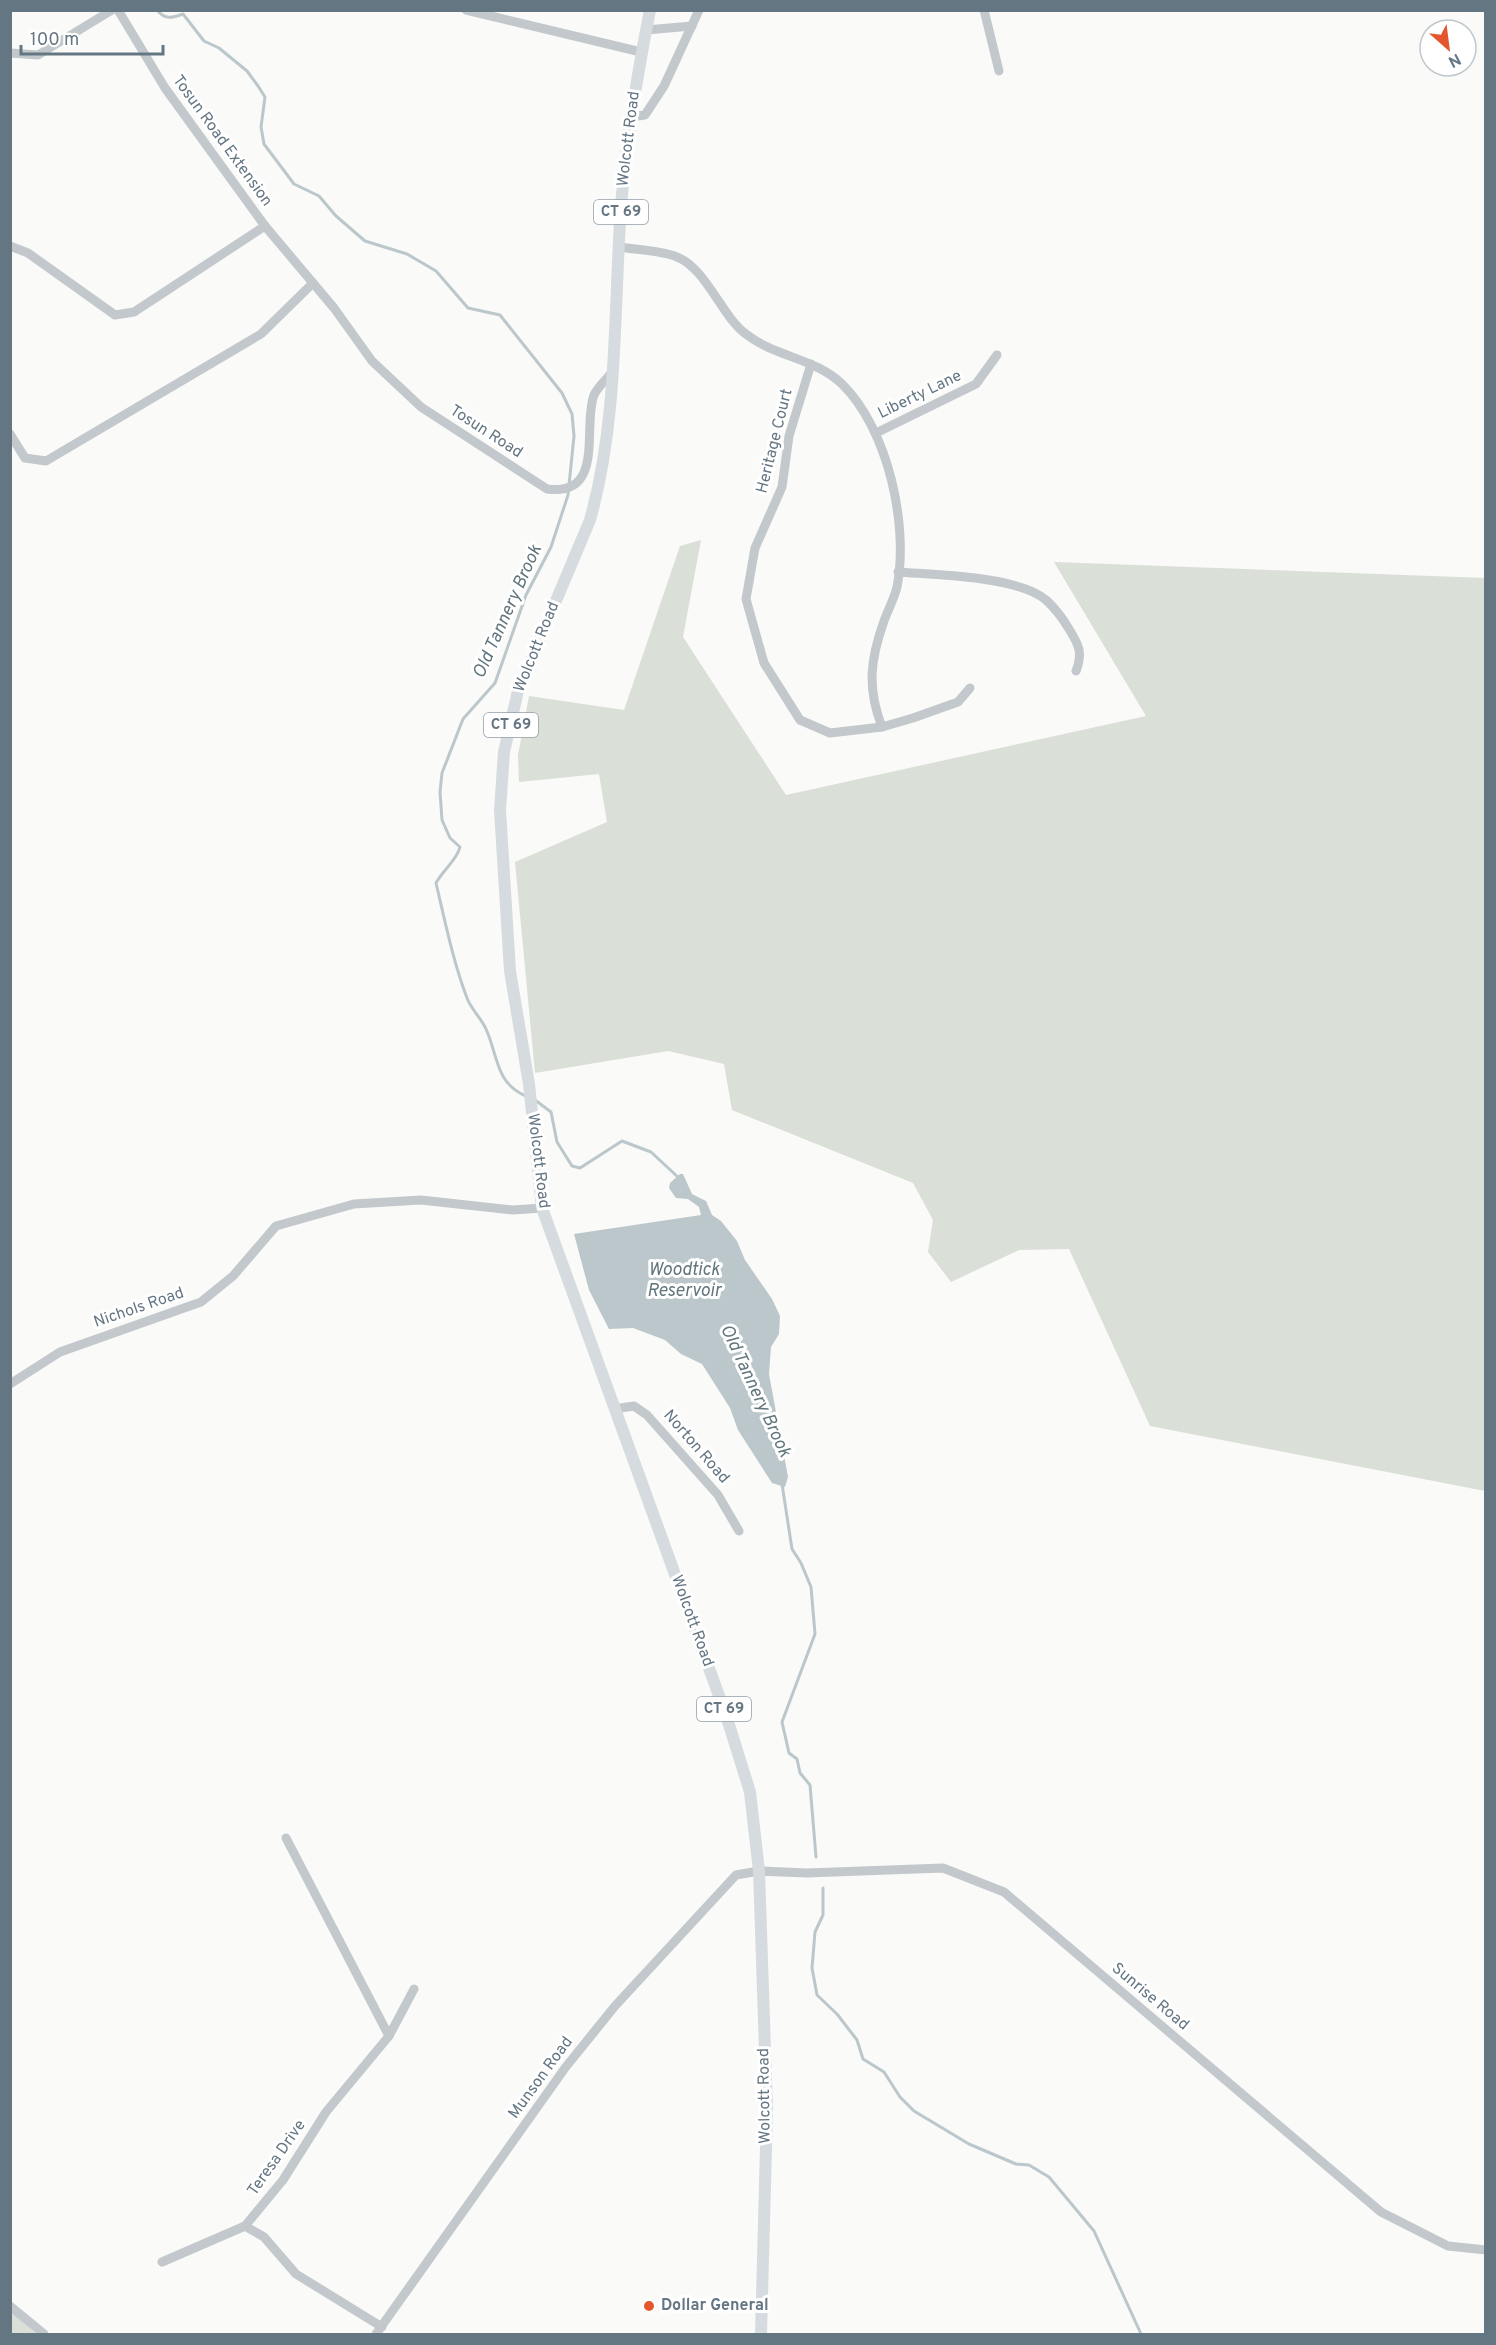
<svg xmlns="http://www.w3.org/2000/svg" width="1496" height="2345" font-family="Overpass,sans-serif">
<rect width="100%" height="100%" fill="#fafaf8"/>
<g fill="#dadfd7">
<polygon points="701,540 683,637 786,795 1146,716 1054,562 1485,578 1485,1491 1150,1426 1069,1249 1019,1250 951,1282 928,1252 933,1220 913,1183 732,1110 724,1064 668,1051 535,1073 515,862 607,822 599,774 519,782 518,755 529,696 624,710 680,546"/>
<polygon points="10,2313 15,2315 36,2334 11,2334"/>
</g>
<polygon fill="#bbc7cb" points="680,1174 683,1174 692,1194 706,1201 712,1215 721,1221 737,1241 745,1260 772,1299 780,1316 779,1334 771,1347 769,1374 788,1477 785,1487 772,1483 738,1430 730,1408 702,1364 681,1354 665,1340 633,1328 609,1329 589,1290 574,1234 701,1215 699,1207 688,1199 676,1198 669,1188 670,1183"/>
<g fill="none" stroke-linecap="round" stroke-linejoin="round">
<g stroke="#bbc7cb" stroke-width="3">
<path d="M157,10C165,20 172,18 183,14L204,41L219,48L247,71L258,86L265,97L261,127L264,144L294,184L319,196L336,216L365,241L407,254L436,271L468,308L500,315L562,393L572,414L574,436L568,495L551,547L526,595L495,683L463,719L442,773L440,792L442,820L450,838L460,847C457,860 443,870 436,883C445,921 453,961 467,998C471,1009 481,1018 486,1029C498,1055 495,1083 526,1096"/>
<polyline points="535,1100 551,1112 557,1142 572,1166 580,1168 622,1141 651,1152 680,1179"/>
<polyline points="782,1484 792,1549 801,1563 811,1587 815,1634 782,1722 789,1753 797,1759 800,1773 810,1785 816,1857"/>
<polyline points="823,1888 823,1915 815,1932 812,1968 817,1995 837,2014 857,2040 863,2059 884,2072 900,2097 914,2111 969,2144 1016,2164 1029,2165 1049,2177 1094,2231 1141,2334"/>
</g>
<g stroke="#c3c8cc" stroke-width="9">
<path d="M118,10L165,88L265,226L334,308L372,361L421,407L547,489C606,497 582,426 594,395C597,388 606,380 611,373"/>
<polyline points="466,10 641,52"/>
<polyline points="984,10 999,71"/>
<polyline points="646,30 692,26"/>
<polyline points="10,53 38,55 112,10"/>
<polyline points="631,117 645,115 664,86 699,10"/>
<polyline points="10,246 28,253 115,315 134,312 265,226"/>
<path d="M619,247C637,250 660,250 677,257C706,268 722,317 746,334C775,357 815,358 842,384C888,429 909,525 897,587C894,599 888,610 884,621C870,660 867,688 882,727"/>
<polyline points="811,364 789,436 782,487 755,548 746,599 764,663 800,720 830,733 882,727 913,718 958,702 970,688"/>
<polyline points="876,433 976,384 997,355"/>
<polyline points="10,434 25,458 46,461 261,334 313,283"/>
<path d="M898,572C935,575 1018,576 1046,600C1055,608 1063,619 1069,629C1079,645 1083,653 1076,671"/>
<polyline points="10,1384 60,1352 201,1302 233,1276 276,1226 354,1204 421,1200 513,1210 542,1208"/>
<polyline points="614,1409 634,1406 647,1415 718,1495 739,1531"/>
<polyline points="286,1838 389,2036"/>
<polyline points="245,2226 264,2237 296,2274 382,2327"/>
<polyline points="162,2262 245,2226 283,2180 326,2112 389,2036 414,1989"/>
<polyline points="10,2306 44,2334"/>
<polyline points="376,2334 565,2068 615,2006 736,1875 759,1871 807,1873 943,1868 1004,1892 1381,2212 1448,2246 1486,2250"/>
</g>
<path stroke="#d6dbdf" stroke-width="12" d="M650,10C636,81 624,151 620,222C614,321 617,424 590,520L518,691L504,752L500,810L510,971L529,1084L542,1208L726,1715L750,1792L759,1871L767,2110L761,2334"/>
</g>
<circle fill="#e4572e" stroke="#fff" stroke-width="2" cx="649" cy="2306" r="6"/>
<g text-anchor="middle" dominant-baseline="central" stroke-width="6" stroke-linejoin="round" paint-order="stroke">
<g fill="#fff" stroke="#939fa8" stroke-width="1.5">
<rect x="594" y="200" width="54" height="24" rx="4.5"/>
<rect x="484" y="713" width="54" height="24" rx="4.5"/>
<rect x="697" y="1697" width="54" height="24" rx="4.5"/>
</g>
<g font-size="15" font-weight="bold" fill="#657683">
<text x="621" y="212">CT 69</text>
<text x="511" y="725">CT 69</text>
<text x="724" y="1709">CT 69</text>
</g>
<g font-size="16" fill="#657683" stroke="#fff">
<text transform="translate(629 139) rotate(-83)">Wolcott Road</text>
<text transform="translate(222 141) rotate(54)">Tosun Road Extension</text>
<text transform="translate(920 395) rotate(-26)">Liberty Lane</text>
<text transform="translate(486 432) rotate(33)">Tosun Road</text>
<text transform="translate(775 441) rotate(-76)">Heritage Court</text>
<text transform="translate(537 647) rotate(-68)">Wolcott Road</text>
<text transform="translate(538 1161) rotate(83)">Wolcott Road</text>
<text transform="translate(139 1308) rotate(-19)">Nichols Road</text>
<text transform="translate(696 1447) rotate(49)">Norton Road</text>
<text transform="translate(692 1621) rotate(70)">Wolcott Road</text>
<text transform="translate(1150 1997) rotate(40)">Sunrise Road</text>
<text transform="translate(541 2078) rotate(-54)">Munson Road</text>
<text transform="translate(765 2096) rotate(-91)">Wolcott Road</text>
<text transform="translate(277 2158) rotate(-55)">Teresa Drive</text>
</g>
<g font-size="16" font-weight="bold" fill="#657683" stroke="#fff" text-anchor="start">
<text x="661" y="2306">Dollar General</text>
</g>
<g font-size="18" font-style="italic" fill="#60757c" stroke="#fff">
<text transform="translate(508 612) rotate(-66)">Old Tannery Brook</text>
<text x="684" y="1270">Woodtick<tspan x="684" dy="21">Reservoir</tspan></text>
<text transform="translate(755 1391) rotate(65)">Old Tannery Brook</text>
</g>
</g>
<rect width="1496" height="2345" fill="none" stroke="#657683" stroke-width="24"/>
<g transform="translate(1448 48) rotate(152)"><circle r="28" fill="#ffffff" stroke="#c1c8cd" stroke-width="1.5"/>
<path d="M0-4.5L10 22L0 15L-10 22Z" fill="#e4572e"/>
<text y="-9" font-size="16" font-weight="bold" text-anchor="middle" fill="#657683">N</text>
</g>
<path d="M21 45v9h142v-9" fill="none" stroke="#657683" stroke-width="3"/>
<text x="30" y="45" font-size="18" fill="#657683" stroke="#ffffff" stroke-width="4.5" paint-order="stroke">100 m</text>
</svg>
